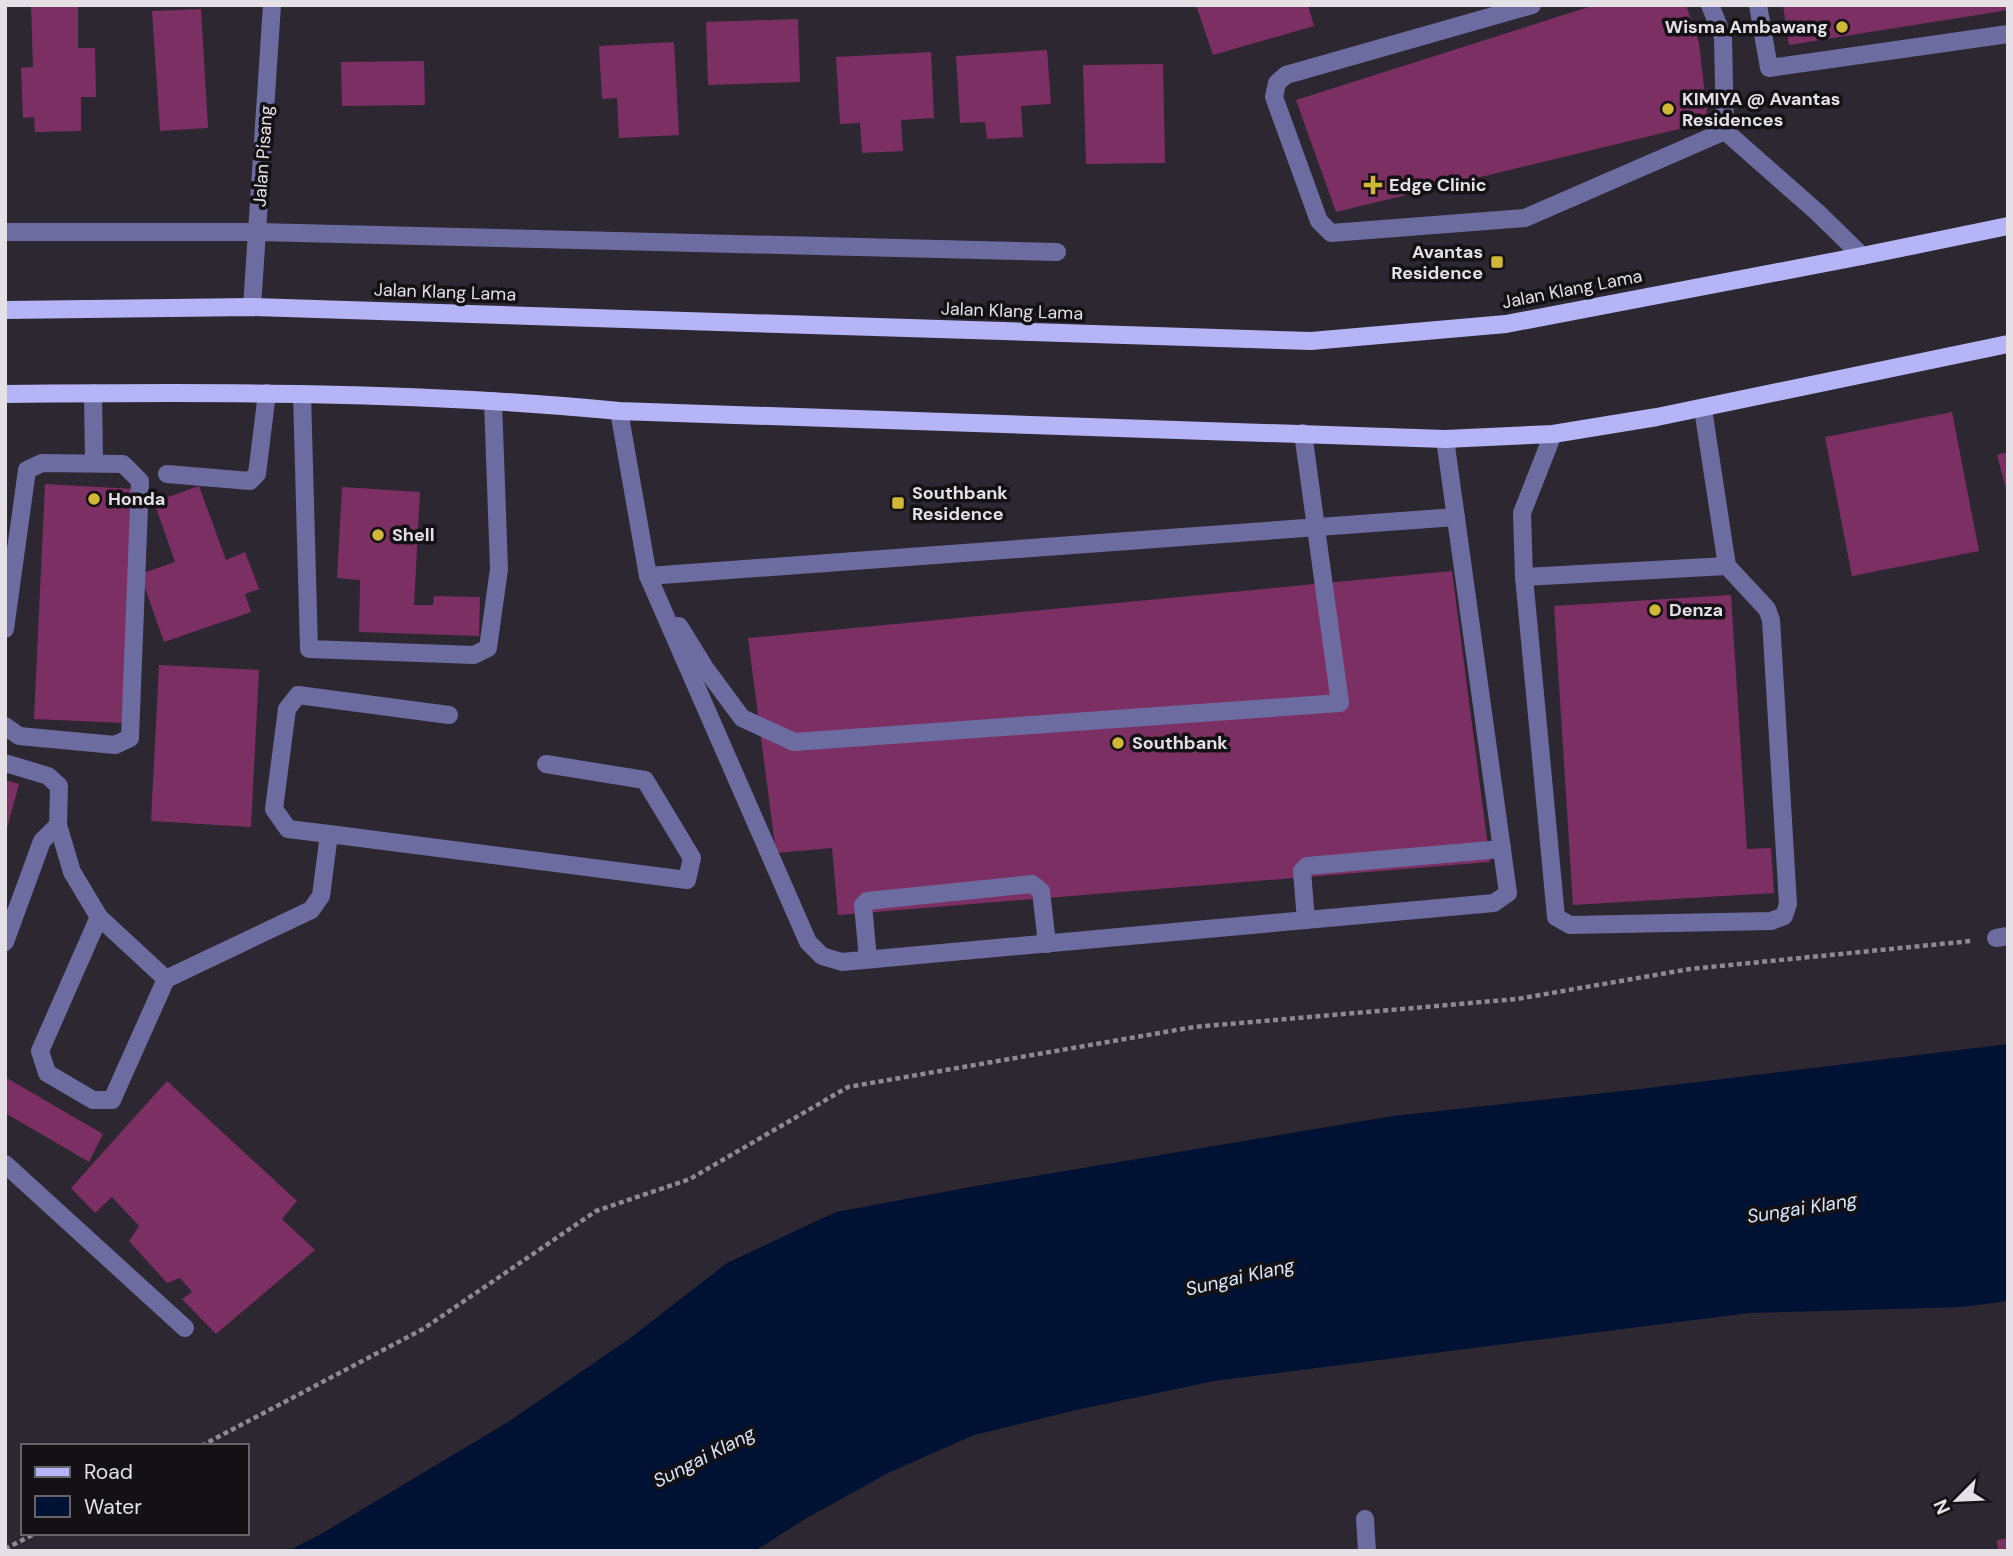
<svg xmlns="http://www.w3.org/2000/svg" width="2013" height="1556" font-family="'DM Sans',sans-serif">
<rect width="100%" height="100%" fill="#2d2731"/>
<polygon fill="#001234" points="2008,1044 2008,1301 1962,1307 1749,1313 1214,1381 1076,1410 974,1435 890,1472 805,1519 755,1551 288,1551 321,1534 508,1422 629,1339 727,1263 836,1212 987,1184 1393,1116 1632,1090"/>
<g fill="#7c2f63">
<polygon points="31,5 78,5 78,48 95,48 96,97 81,97 81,131 35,132 34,117 23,118 21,68 33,67"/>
<polygon points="1196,5 1308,5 1314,26 1213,55"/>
<polygon points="1595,5 1686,5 1699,43 1708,122 1336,212 1296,100"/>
<polygon points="1783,5 2008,5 2008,10 1789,45"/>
<polygon points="201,9 208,128 160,131 152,11"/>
<polygon points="798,19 800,82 708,85 706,22"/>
<polygon points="674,42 679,135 619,138 617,98 602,99 599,46"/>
<polygon points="1047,50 1051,104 1021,106 1023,137 987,139 985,122 960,123 956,56"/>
<polygon points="931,52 934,118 901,120 903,151 862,153 860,123 840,124 836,57"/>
<polygon points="424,61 425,105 342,106 341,62"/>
<polygon points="1163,64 1165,163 1086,164 1083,65"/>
<polygon points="1952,412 1979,551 1852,576 1825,437"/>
<polygon points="2008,452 2008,492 2007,492 1997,455"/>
<polygon points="45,484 134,489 124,723 34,719"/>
<polygon points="199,486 226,560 245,552 259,589 245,594 251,612 164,642 140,574 175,562 154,502"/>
<polygon points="342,487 420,492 414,605 433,605 434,596 480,597 479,636 359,632 360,580 337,578"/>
<polygon points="1452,571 1490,862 838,915 832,848 776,853 748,638"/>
<polygon points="1731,595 1747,849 1771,848 1774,893 1573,905 1554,606"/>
<polygon points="159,665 259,670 251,827 151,821"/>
<polygon points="5,780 19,784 6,832 5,832"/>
<polygon points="5,1077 103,1134 89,1162 5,1113"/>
<polygon points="167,1081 297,1201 282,1219 315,1250 216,1334 182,1299 192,1292 180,1278 167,1283 129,1241 139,1226 112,1197 95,1213 71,1188"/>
<polygon points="2008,1538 2008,1551 1998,1551 1997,1540"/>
</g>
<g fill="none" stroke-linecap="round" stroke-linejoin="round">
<g stroke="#8f8a91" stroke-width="4.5" stroke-dasharray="5 3.5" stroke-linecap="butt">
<polyline points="201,1446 423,1329 596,1211 690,1179 848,1087 1194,1027 1517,999 1690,969 1971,941"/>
<polyline points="5,1549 36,1533"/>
</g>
<g stroke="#6d6ca1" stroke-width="18">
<polyline points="1532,5 1286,75 1277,83 1274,97 1319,221 1331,233 1525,218 1725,131"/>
<polyline points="1710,5 1723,37 1725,131 1817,212 1862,256"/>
<polyline points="1758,5 1769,68 2008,34"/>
<polyline points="5,232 258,232 1057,252"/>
<polyline points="252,307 272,5"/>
<polyline points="93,393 94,463"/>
<polyline points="302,394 309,649 474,655 488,648 499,569 493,401"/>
<polyline points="619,411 648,576 808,942 822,956 842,962 1494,903 1508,893 1445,439"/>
<polyline points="1553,434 1522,513 1524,577 1556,917 1570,925 1771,921 1784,916 1788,904 1771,620 1767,609 1727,566 1703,409"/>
<polyline points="167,474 250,481 257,474 267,393"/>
<polyline points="648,576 1456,517"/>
<polyline points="1524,577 1727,566"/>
<polyline points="679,626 705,668 742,718 794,742 1340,703 1303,433"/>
<polyline points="5,629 27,470 42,463 123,464 140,481 130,738 115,745 19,736 5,726"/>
<polyline points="5,763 48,776 59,786 58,825 72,872 99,917 166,979 112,1100 93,1100 47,1073 40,1051 99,917"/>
<polyline points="329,834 288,829 274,809 287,709 298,695 449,715"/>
<polyline points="1306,920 1302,871 1307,866 1502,849"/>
<polyline points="1996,938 2008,936"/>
<polyline points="5,942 42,841 58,825"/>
<polyline points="868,959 863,905 867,901 1032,884 1041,891 1047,944"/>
<polyline points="166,979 311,910 321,896 329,834 687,880 692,858 645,780 546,764"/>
<polyline points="5,1164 185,1328"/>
<polyline points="1365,1519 1367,1551"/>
</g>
<g stroke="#b4b4f6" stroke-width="18">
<polyline points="5,310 252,307 1311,341 1506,324 1862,256 2008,226"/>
<path d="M5,394C210,392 415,391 619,411L1445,439L1553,434L1657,417L2008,344"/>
</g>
</g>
<g fill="#d1b736" stroke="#141115" stroke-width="2.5">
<circle cx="1842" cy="27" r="7"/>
<circle cx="1668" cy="109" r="7"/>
<path d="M1369.5 174.5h7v7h7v7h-7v7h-7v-7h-7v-7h7z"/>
<rect x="1490" y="255" width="14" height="14" rx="3.5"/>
<circle cx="94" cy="499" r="7"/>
<rect x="891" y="496" width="14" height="14" rx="3.5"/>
<circle cx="378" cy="535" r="7"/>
<circle cx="1655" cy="610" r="7"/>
<circle cx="1118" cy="743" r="7"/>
</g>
<g text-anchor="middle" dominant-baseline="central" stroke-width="7" stroke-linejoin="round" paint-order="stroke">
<g font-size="18" font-weight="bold" fill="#e4e0e6" stroke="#141115" text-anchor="start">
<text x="1828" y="27" text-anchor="end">Wisma Ambawang</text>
<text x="1682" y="99">KIMIYA @ Avantas<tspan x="1682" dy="21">Residences</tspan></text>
<text x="1389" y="185">Edge Clinic</text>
<text x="1483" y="252" text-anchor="end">Avantas<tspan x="1483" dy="21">Residence</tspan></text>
<text x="912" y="493">Southbank<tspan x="912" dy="21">Residence</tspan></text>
<text x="108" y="499">Honda</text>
<text x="392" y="535">Shell</text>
<text x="1669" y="610">Denza</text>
<text x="1132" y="743">Southbank</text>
</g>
<g font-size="18" fill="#e4e0e6" stroke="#141115">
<text transform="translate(263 156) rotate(-86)">Jalan Pisang</text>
<text transform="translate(1572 289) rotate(-11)">Jalan Klang Lama</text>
<text transform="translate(445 292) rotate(2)">Jalan Klang Lama</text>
<text transform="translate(1012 311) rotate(2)">Jalan Klang Lama</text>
</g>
<g font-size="19" font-style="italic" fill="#d7e6f9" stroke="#141115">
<text transform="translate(1802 1208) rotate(-9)">Sungai Klang</text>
<text transform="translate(1240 1277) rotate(-13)">Sungai Klang</text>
<text transform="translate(704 1457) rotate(-27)">Sungai Klang</text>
</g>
</g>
<rect width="2013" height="1556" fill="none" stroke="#e4e0e6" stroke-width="14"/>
<rect x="21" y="1444" width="228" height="91" fill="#141115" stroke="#676469" stroke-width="2"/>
<rect x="35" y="1467" width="35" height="10" fill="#b4b4f6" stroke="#676469" stroke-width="2"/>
<text x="84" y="1479" font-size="21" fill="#e4e0e6">Road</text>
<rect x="35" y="1496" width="35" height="21" fill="#001234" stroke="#676469" stroke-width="2"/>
<text x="84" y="1514" font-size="21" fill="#e4e0e6">Water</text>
<g transform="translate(1957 1500) rotate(246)" stroke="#141115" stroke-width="5" paint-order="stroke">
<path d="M0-5L12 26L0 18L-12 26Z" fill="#e4e0e6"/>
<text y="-10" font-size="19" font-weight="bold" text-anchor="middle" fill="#e4e0e6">N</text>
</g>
</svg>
